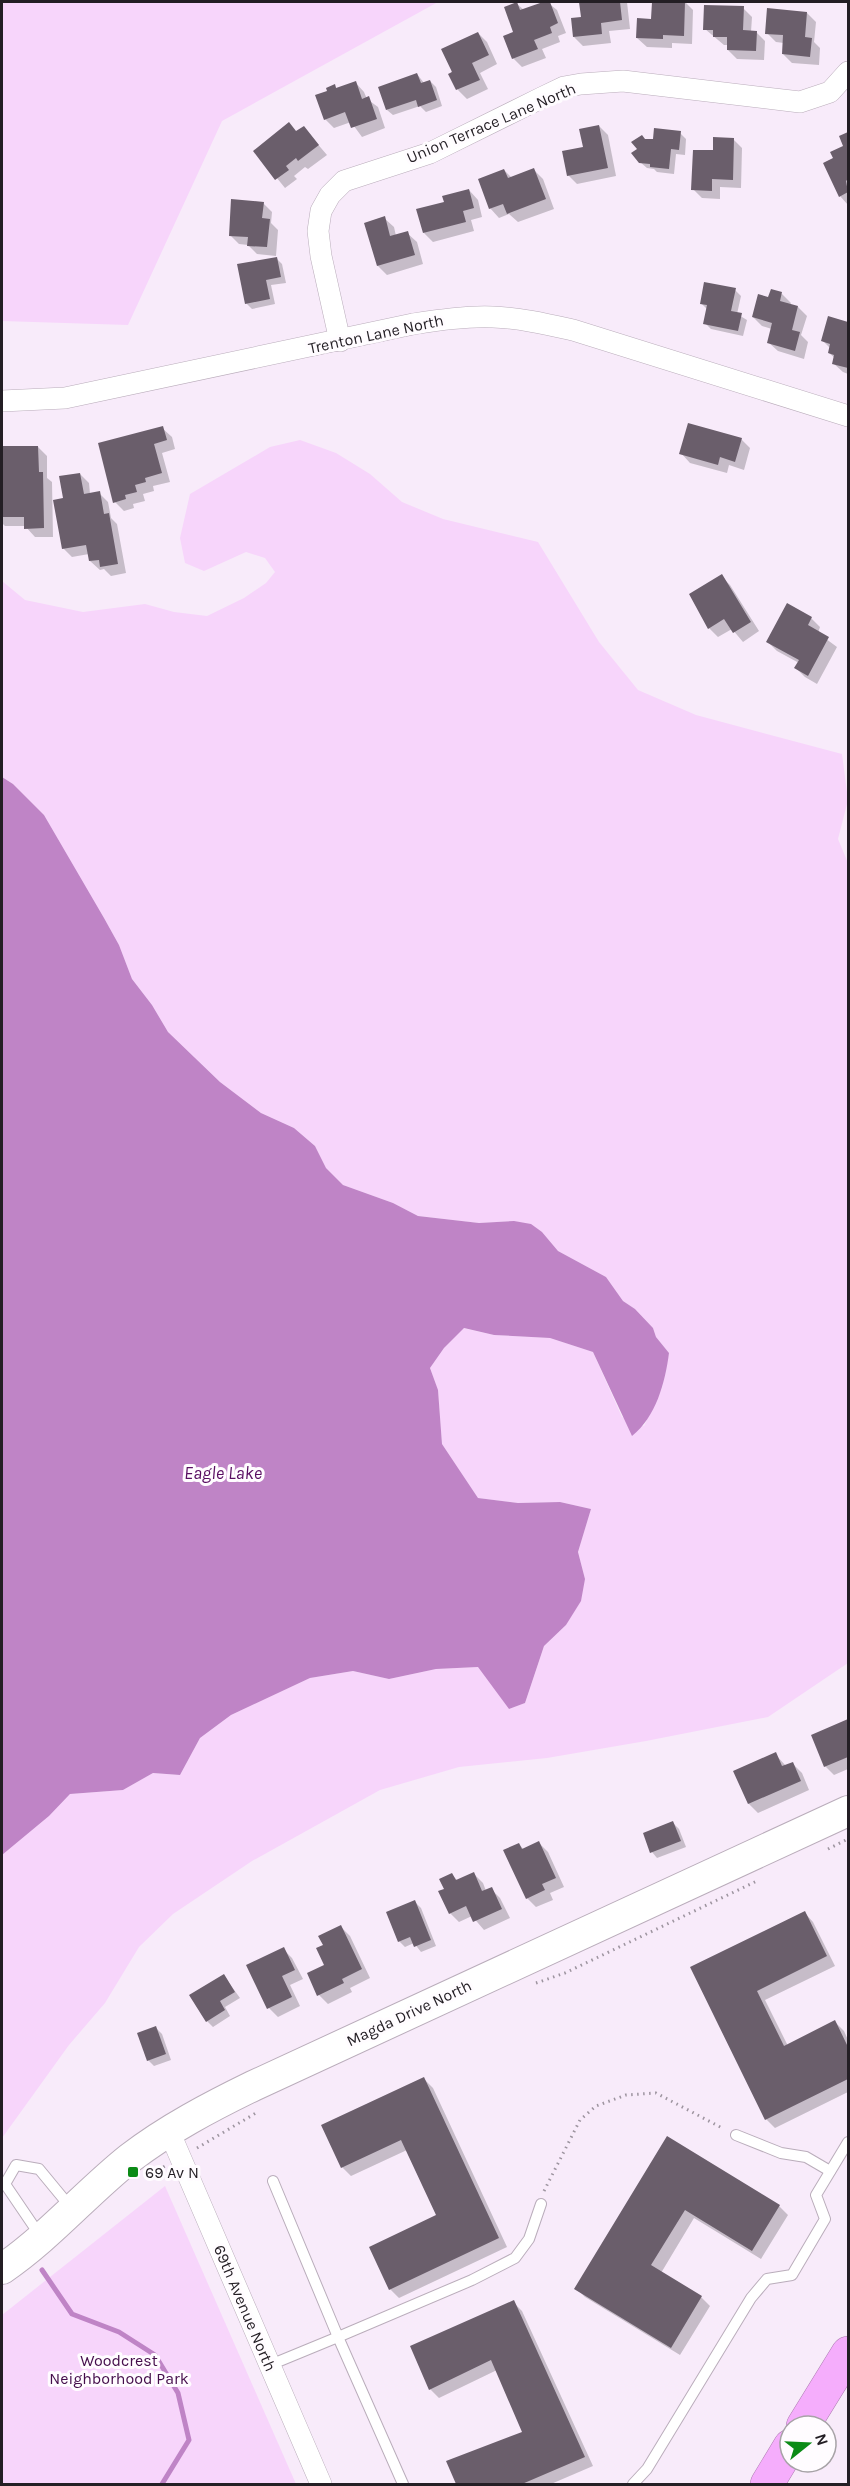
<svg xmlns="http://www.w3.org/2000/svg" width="850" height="2486" font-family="Karla,sans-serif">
<rect width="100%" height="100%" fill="#f8ebfa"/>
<g fill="#f7d5fb">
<polygon points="2,2 438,2 222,121 128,325 2,321"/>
<polygon points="300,440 336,453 370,474 402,502 443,519 538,542 599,642 638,690 696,715 842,754 848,800 838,839 848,863 848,1663 768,1717 646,1741 547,1758 459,1767 380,1790 252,1861 173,1914 139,1947 105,2003 69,2045 2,2138 2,1855 49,1816 70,1794 123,1790 153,1773 180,1775 200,1738 231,1715 310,1678 353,1671 389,1679 436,1669 479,1667 509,1709 525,1703 544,1646 566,1625 585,1579 578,1552 591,1509 560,1502 518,1503 478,1498 442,1444 438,1391 430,1368 444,1348 463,1328 494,1335 550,1338 593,1352 622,1417 644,1426 662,1388 669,1353 656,1337 653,1328 635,1309 623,1301 606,1277 558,1251 542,1232 514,1221 479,1223 418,1216 393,1203 343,1185 326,1168 315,1146 294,1128 261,1113 220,1082 168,1032 152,1005 132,979 119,945 104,918 44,815 13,784 2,777 2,581 25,600 83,612 145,604 174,612 207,616 244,598 266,583 275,572 265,558 246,552 204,571 185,563 180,538 190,494 270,447"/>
<polygon points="165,2186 296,2484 2,2484 2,2315"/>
</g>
<path fill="#bf84c6" d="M2,777L13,784L44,815L104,918L119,945L132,979L152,1005L168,1032L220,1082L261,1113L294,1128L315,1146L326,1168L343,1185L393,1203L418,1216L479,1223L514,1221L531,1224L542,1232L558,1251L606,1277L623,1301L635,1309L653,1328L656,1337L669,1353C665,1383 656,1417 632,1436L593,1352L550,1338L494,1335L464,1328L444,1348L430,1368L438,1390L442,1444L478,1498L518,1503L560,1502L591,1509L578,1552L585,1579L581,1601L566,1625L544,1646L525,1703L509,1709L478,1667L436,1669L389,1679L353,1671L310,1678L231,1715L200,1738L180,1775L153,1773L123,1790L70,1794L49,1816L2,1855Z"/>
<g fill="#0003">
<polygon points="547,2 557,10 566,33 558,36 560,42 542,49 546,58 522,67 513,58 517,4 524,10"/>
<polygon points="581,2 627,2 630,29 609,31 611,43 583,46 574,37 582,18"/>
<polygon points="653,2 685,2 693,10 692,44 672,43 672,48 647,47 637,38 653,20"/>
<polygon points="743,8 752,17 751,32 756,32 765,41 764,60 737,59 728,50 729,45 724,45 705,29"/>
<polygon points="807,13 816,22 814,42 820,48 819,65 792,63 783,54 784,43 776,42 767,33"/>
<polygon points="478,33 487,42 497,64 480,73 488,89 467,99 458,90 450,74"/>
<polygon points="417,74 424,83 430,81 436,87 442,106 426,112 420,106 393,115 387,110"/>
<polygon points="355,82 364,92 367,99 378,107 385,128 362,137 351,122 334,128 325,119 329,92 335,86 337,89"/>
<polygon points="599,126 608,135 616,176 577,184 568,175"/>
<polygon points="304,128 327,155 308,169 305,167 294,176 297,179 285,188 255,151"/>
<polygon points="680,133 686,139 685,155 676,154 674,174 657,172 654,169 647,168 640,162 645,140 654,141"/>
<polygon points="848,133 848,205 840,196 835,159 845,146 841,137"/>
<polygon points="733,139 742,148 741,188 720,187 720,199 702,198 693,189 714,152"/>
<polygon points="504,170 512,178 534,170 543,179 554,209 518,222 509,214 499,218 490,208"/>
<polygon points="469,190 478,200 482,217 471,220 474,231 433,242 424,233 446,203"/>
<polygon points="263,203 272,212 271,223 278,230 276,256 257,254 248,245 239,244 230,235"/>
<polygon points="384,218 394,227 396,236 407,233 417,242 423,264 387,275 378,266"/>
<polygon points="276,258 282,264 286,283 271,285 275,304 252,309 246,303"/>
<polygon points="735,290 741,296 737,314 747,320 743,336 711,329 705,323 708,310 701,303"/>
<polygon points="782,294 791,303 790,305 798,307 807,316 801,335 808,342 804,359 778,351 768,342 772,329 762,326 753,317 770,299"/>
<polygon points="829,318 848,324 848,374 843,372 833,363 835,358 829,353 831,349 823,341"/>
<polygon points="162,428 172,437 175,449 162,453 170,482 153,486 154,491 143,494 145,501 133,504 134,508 124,511 115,502"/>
<polygon points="741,439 750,448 744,470 729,465 727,473 690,463 681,453"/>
<polygon points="38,447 47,456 47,478 52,482 53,537 35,537 25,526 5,526 2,523 2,448"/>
<polygon points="80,474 89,483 90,494 99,493 108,502 111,518 117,524 126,573 111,576 104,569 100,570 90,561 89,554 72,557 63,548 65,499"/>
<polygon points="721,576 730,585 759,631 743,642 732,629 718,637 709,628"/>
<polygon points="811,618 820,627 818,633 837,647 817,684 805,677 796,668 799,663 777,651 768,642"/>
<polygon points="848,1721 848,1769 834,1775 825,1766 813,1736"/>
<polygon points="775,1754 786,1766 793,1764 802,1773 809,1790 758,1813 749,1804 735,1771"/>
<polygon points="673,1823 679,1829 686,1847 657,1858 652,1852"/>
<polygon points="539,1843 548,1852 564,1887 550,1893 553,1900 536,1907 527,1898 519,1844 524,1850"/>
<polygon points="474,1874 483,1883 486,1891 491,1889 500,1898 510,1918 484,1930 472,1916 459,1922 450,1913 446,1889 452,1875 458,1881"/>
<polygon points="415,1902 421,1908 436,1946 421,1952 414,1943 405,1947 399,1941"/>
<polygon points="804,1912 813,1922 835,1966 765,2000 788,2046 835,2022 844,2031 848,2040 848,2092 775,2128 766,2119 692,1968"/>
<polygon points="341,1927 350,1936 370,1978 350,1988 352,1992 328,2004 319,1995 326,1966 324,1946"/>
<polygon points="283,1949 292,1958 303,1979 290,1985 300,2006 278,2017 269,2008"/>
<polygon points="224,1976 240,1998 225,2007 230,2016 213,2027 207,2021"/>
<polygon points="156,2028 162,2034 171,2060 154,2066 148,2060"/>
<polygon points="424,2079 433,2088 507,2247 399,2298 390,2289 438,2216 407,2150 351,2176 342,2167"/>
<polygon points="668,2138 779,2206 788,2215 761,2259 694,2218 661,2273 701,2297 710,2306 680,2355 585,2297 576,2288"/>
<polygon points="513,2302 522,2311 593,2466 551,2484 458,2484 448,2462 524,2433 497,2370 439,2398 430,2389"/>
</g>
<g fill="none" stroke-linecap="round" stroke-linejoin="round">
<polyline stroke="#bf84c6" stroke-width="5" points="42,2270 72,2314 119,2332 155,2355 178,2393 189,2440 162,2484"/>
</g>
<g fill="#6a5e6b">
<polygon points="517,2 520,10 543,2 550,2 558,23 550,27 552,33 534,40 538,49 512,59 503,36 513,32 504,7"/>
<polygon points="579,2 620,2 622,20 601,23 602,34 573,37 571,18 581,17"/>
<polygon points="652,2 685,2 684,36 663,35 663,39 636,38 637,18 651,19"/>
<polygon points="704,5 744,6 743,30 757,31 756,51 727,50 727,37 713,37 713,30 703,30"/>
<polygon points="767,8 807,12 805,37 812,38 810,57 782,54 783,35 765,34"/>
<polygon points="478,32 489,55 472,63 480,80 456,90 448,74 452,72 441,49"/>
<polygon points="417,73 421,83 430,80 437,100 418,107 416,100 386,110 378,87"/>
<polygon points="356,81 362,99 369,96 377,119 351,128 345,112 324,120 315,95 327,91 326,88 335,84 336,88"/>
<polygon points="289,122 296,131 304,126 319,145 298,161 296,158 286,166 289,170 275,180 253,151"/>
<polygon points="599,125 608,168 567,176 562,151 583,147 579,129"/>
<polygon points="654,128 681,131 679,150 671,149 669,169 650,167 650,164 639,163 631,153 637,149 631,142 642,135 645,139 653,139"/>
<polygon points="848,132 848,179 846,181 848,192 839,197 823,163 833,158 830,152 843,146 839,136"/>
<polygon points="713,137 734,138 733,180 712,179 712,191 691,190 693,150 713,150"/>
<polygon points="534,168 546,199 507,214 503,204 489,209 478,179 504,169 508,178"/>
<polygon points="469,189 474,208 463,211 466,222 423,233 416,209 444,202 442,196"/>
<polygon points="231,199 264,202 262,218 270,219 267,247 247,246 248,237 229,236"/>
<polygon points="385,216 390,236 408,231 415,255 377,266 364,223"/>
<polygon points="277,257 281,277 266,280 270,299 245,304 237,264"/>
<polygon points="704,282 736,288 731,311 742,313 738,331 703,324 707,305 700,304"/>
<polygon points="771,289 782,292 780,301 798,306 792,330 800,332 795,351 767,343 772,323 752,317 758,294 768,297"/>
<polygon points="828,316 848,322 848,368 832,364 834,355 828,353 830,344 821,341"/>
<polygon points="688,423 742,438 735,462 720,457 718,465 679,454"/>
<polygon points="163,426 167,440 154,444 162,473 145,478 146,482 135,485 137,492 125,495 126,499 113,503 98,443"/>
<polygon points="2,446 38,446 39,472 43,472 44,528 24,529 24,517 2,517"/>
<polygon points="80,473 84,494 100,491 104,514 109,513 118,564 100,567 99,560 89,561 86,545 62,549 53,500 63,498 59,476"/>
<polygon points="722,574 751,622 733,633 724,619 708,629 689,594"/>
<polygon points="787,603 812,617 808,625 829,637 808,676 794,668 799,660 766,642"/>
<polygon points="848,1719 848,1757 824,1767 811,1735"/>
<polygon points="776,1752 782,1766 793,1762 801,1781 748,1804 733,1771"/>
<polygon points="673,1821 681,1841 650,1853 643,1833"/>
<polygon points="539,1841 556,1878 542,1884 545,1890 526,1899 503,1850 519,1843 522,1849"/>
<polygon points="474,1872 482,1891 492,1887 502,1909 473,1922 466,1906 449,1914 438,1891 444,1889 439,1879 452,1873 456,1880"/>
<polygon points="415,1900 431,1940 414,1947 410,1937 398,1942 386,1912"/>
<polygon points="805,1911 827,1956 757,1991 784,2046 835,2020 848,2047 848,2079 765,2120 690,1967"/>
<polygon points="341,1925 362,1969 342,1979 344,1983 317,1996 307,1973 324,1965 316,1948 323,1945 318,1936"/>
<polygon points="284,1947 295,1970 282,1976 292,1997 267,2009 246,1965"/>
<polygon points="224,1974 235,1992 220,2001 225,2010 206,2022 189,1995"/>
<polygon points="156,2026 166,2054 147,2061 137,2033"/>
<polygon points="424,2077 499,2238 389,2290 369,2247 436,2215 401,2140 341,2168 321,2125"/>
<polygon points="667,2136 780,2205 752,2251 685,2210 651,2265 702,2296 671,2348 574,2289"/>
<polygon points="514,2300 585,2457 522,2484 456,2484 446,2461 522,2432 491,2360 429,2390 410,2346"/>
</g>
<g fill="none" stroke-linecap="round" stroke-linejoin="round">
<defs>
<g id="lane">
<polyline points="736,2135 781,2153 806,2157 830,2171"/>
<polyline points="273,2181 338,2337 472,2280 515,2258 529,2239 541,2204"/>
<polyline points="41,2237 5,2184 16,2165 39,2169 72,2209"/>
<polyline points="270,2365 338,2337 403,2484"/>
<polyline points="633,2484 647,2469 751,2298 767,2279 792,2275 825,2219 816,2195 848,2142"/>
</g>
<g id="street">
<polyline points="340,341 321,256 318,231 321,211 330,195 344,181 430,153 541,98 564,87 581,84 623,81 800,102 830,92 848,72"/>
<path d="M2,401L65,398L413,324C439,320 466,316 493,317C520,318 546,324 573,330L848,416"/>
<polyline points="169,2131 321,2484"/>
</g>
<path id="secondary" d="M2,2269C49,2237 86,2193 130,2158C168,2129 210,2107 253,2086L848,1811"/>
<g id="highway">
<polyline points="803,2426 848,2353"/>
<polyline points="767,2484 790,2446"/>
</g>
</defs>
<use href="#lane" stroke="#baadbb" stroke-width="12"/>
<use href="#street" stroke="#baadbb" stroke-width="22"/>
<use href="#secondary" stroke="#baadbb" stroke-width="32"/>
<use href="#highway" stroke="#ac7bb0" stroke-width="34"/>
<g stroke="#9d949f" stroke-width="3" stroke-dasharray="1.5 4.5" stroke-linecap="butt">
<polyline points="828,1849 848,1839"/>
<polyline points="536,1983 565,1973 759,1880"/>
<polyline points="197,2148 256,2113"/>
<polyline points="153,2173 165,2166"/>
<polyline points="544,2191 580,2120 596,2106 626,2095 656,2093 724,2129"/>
</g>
<use href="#lane" stroke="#fff" stroke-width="10"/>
<use href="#street" stroke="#fff" stroke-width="21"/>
<use href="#secondary" stroke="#fff" stroke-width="30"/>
<use href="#highway" stroke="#f5adfc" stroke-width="33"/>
</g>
<rect fill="#0b8b16" stroke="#fffcff" stroke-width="2" x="127" y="2166" width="12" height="12" rx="3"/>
<g text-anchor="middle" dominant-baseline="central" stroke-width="6" stroke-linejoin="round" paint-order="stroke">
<g font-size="16" fill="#231e24" stroke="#fffcff">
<text transform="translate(491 123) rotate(-23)">Union Terrace Lane North</text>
<text transform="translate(376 334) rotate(-12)">Trenton Lane North</text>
<text transform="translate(409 2013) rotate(-25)">Magda Drive North</text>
<text transform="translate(245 2308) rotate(67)">69th Avenue North</text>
</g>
<g font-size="16" fill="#231e24" stroke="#fffcff" text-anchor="start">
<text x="145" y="2172">69 Av N</text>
</g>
<g font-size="16" fill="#440d4b" stroke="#fffcff">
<text x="119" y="2360">Woodcrest<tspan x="119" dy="18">Neighborhood Park</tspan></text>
</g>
<g font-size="18" font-style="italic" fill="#580d61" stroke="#fffcff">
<text x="223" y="1473">Eagle Lake</text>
</g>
</g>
<rect width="850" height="2486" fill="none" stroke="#231e24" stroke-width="6"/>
<g transform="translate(808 2444) rotate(72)"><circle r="28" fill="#fffcff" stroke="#a7a3a7" stroke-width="1.5"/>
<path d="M0-4.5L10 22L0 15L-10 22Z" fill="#0b8b16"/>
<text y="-9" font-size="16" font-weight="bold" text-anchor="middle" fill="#231e24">N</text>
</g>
</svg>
